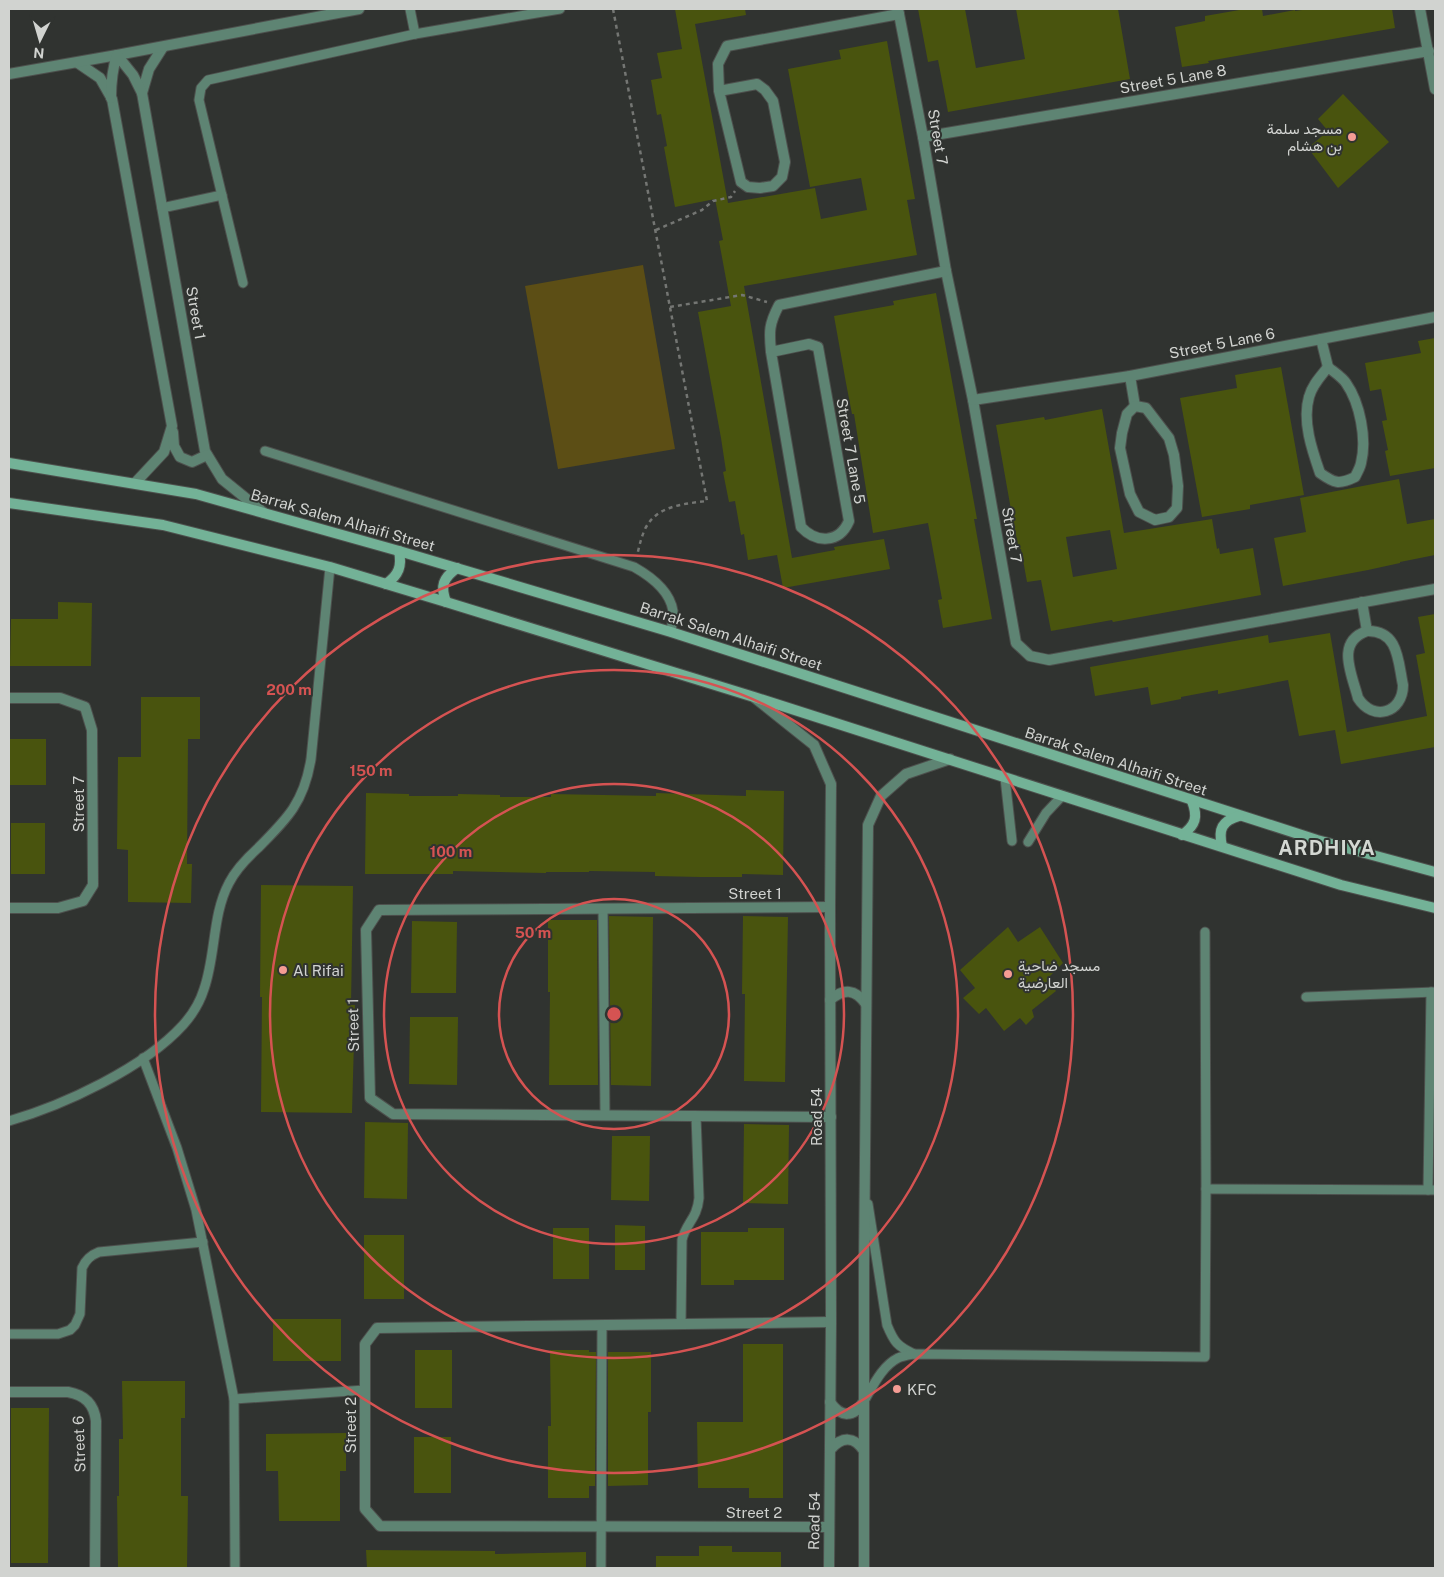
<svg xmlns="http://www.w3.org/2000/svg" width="1444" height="1577" font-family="'Public Sans',Vazirmatn,sans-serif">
<rect width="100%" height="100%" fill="#303330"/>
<polygon fill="#5c4e15" points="643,265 675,449 558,469 525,286"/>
<g fill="#49540e" fill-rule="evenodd">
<polygon points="675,9 745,9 746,15 695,24 728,203 815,188 821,219 867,210 861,178 810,187 788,69 841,59 839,50 887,41 915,199 907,200 917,255 744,286 792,558 835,550 834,547 884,539 890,569 783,588 777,555 748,560 744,534 741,535 735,501 729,502 723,472 726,471 721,438 698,312 731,306 719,241 723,240 715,199 675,207 664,147 667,146 661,114 657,115 651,80 662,78 657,53 682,49"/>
<polygon points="918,9 965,9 976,68 1025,59 1016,9 1118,9 1130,79 948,112 938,60 928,62"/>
<polygon points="1245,9 1262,9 1263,16 1295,10 1295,11 1309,9 1392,9 1395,28 1208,61 1209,63 1182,67 1175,27 1205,21 1205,16"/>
<polygon points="1343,94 1389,142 1338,188 1308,148 1328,131 1318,119"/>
<polygon points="936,293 977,519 974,519 992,619 943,628 938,600 942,599 928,523 873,533 854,414 852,414 846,383 834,316 894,305 893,301"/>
<polygon points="1435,338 1435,468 1390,476 1385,451 1388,450 1382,421 1387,420 1381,389 1370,391 1365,363 1421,353 1418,341"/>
<polygon points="1281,367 1304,495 1250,505 1250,509 1202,517 1180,398 1237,388 1235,375"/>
<path d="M1102,409L1124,533L1212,519L1217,549L1219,548L1220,554L1253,548L1261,595L1113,622L1112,620L1051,631L1041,580L1027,582L1021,549H1019L1013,521L996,425L1044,417L1045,420ZM1110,530L1117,569L1073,577L1066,537Z"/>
<polygon points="1399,479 1407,524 1435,519 1435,555 1400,562 1400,563 1368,570 1283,586 1274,538 1306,532 1300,498"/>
<polygon points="58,602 92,603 91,666 10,666 11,619 58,619"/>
<polygon points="1435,614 1435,747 1341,764 1335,730 1299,736 1288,680 1218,694 1218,690 1181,697 1181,699 1151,705 1148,687 1095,696 1090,667 1268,635 1269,643 1330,633 1347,732 1427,716 1416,655 1425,653 1418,617"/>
<polygon points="141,697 200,697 200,739 188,739 187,864 192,864 191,903 128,902 128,850 117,849 118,757 141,757"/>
<rect x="9" y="739" width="37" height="46"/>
<polygon points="746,790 784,791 783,875 742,874 742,877 700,877 655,876 655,872 589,871 589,872 546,872 546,873 453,871 453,874 365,874 366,793 409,794 409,796 458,796 458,794 500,795 500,797 551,797 551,794 656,796 656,793 746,796"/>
<rect x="11" y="823" width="34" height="51"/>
<polygon points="261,885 353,886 351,1005 355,1005 352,1113 261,1112 262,997 260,997"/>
<polygon points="609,916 653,917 651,1086 611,1085"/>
<polygon points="743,916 788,917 785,1082 744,1081 745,994 742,994"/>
<polygon points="548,920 597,920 598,1085 549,1085 550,992 548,992"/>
<polygon points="412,921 457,922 456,993 411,993"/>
<polygon points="1008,927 1018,942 1040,927 1063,963 1047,979 1056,991 1032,1010 1034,1017 1026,1025 1020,1018 1004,1031 986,1008 979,1014 963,998 975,988 960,970"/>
<polygon points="410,1017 458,1017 457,1085 409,1084"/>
<polygon points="365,1122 408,1123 407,1199 364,1198"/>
<polygon points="744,1124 789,1125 788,1204 743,1203"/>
<polygon points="612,1136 650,1136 649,1201 611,1200"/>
<polygon points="615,1225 645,1226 645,1270 615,1270"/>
<rect x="553" y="1228" width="36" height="51"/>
<polygon points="748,1228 784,1228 784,1280 734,1280 734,1285 701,1285 701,1232 748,1232"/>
<rect x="364" y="1235" width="40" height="64"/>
<rect x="273" y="1319" width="68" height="42"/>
<polygon points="743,1344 783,1344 783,1498 749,1498 749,1488 698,1488 697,1422 743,1422"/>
<rect x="415" y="1350" width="37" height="58"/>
<polygon points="550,1350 589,1350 589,1352 596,1352 595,1486 589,1486 589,1498 548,1498 548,1426 551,1426"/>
<polygon points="608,1352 651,1352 651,1412 648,1412 648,1485 608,1486"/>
<polygon points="122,1381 185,1381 185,1418 181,1418 181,1496 188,1496 187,1568 118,1568 117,1496 119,1496 119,1439 123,1439"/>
<polygon points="11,1408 49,1408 48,1563 11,1563"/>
<polygon points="346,1433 346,1471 340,1471 340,1521 279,1521 278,1471 266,1471 266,1434"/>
<rect x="414" y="1437" width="37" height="56"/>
<polygon points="699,1546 732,1546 732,1552 781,1552 781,1568 656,1568 656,1556 699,1556"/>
<polygon points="366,1550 495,1551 495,1554 586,1552 586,1568 367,1568"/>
</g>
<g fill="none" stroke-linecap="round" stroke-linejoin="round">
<defs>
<g id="service">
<polyline points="410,9 415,34"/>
<polyline points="162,208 222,195"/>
<polyline points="243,283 199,100 201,88 208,80 415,34 560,9"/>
<path d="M265,451L634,567C650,576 670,591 673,611C673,618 672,625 671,632"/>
<polyline points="1005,778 1012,841"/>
<polyline points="1028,842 1046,813 1062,796"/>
<polyline points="603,909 605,1115"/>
<polyline points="1306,997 1435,992"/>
<polyline points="143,1058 177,1148 196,1210 234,1399 235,1568"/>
<path d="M9,1121C64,1105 144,1068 183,1025C192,1015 200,1002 204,989C216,955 212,915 229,883C236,869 247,858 258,848C288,818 304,802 311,759L330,567"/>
<polyline points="1206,1189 1435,1190"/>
<polyline points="1428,1190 1431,992"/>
<path d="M868,1204L887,1325C894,1342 897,1346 914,1354"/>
<path d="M681,1324L682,1240C686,1223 697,1219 699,1198L696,1116"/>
<path d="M9,1334H58L70,1330L75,1325L80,1314L82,1268C86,1259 91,1255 99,1252L203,1242"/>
<polyline points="234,1399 365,1390"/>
<path d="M864,1401C873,1386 882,1366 898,1358C903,1356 909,1355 914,1354L1205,1357L1206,1189L1205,932"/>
<polyline points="601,1568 602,1325"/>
</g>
<g id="minor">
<polyline points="898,9 923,137 946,271 973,400 1016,643 1030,656 1049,660 1435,589"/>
<polyline points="1420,9 1435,89"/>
<polyline points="163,47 149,69 142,93 205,451 222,479 264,513"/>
<polyline points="78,63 100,78 112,99 172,426 164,452 135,483"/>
<polyline points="9,74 117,55 359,9"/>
<polyline points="719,91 757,84 765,90 773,101 785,162 782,177 773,186 760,188 748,187 741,182 719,91 718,64 727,46 899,14"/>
<path d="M111,98C111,83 112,70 117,55L133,75L142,93"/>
<polyline points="923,137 1429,51"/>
<polyline points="1321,339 1328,367"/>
<path d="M771,352L809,344L818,347L849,521C839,544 816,543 801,527L771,352C769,331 769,324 779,305L946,271"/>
<path d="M1328,367C1334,372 1342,377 1346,383C1360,403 1367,439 1361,463C1360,468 1357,473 1355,477C1339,485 1334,483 1320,473C1312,450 1302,421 1309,397C1312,385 1321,376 1328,367Z"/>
<polyline points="1130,376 1135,406"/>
<polyline points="973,400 1130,376 1435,317"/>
<polygon points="1135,406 1146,408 1169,438 1174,455 1178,486 1177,508 1169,517 1155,520 1139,512 1130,494 1120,448 1122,433 1127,414"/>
<polyline points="173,432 174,446 180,457 192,462 207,455"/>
<polyline points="1362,602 1367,631"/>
<path d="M1367,631C1399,630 1398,662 1403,685C1403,713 1373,722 1358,698C1352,674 1335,642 1367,631Z"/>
<polyline points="9,698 60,698 85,707 92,730 93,885 83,901 58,908 9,908"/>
<polyline points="830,907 379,910 366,930 370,1098 393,1114 831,1117"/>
<path d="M9,1392H68C85,1395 94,1404 96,1421L95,1568"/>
<polyline points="829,1527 380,1526 365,1509 365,1344 377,1328 831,1322"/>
</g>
<g id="tertiary">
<polyline points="755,698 814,745 831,784 830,907 831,1322 829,1568"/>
<path d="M830,1000C844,988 855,989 866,1004"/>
<path d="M830,1402C841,1418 854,1418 864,1401"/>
<path d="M830,1450C842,1436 854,1436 864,1451"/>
<polyline points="864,1568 864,1268 868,825 881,796 906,774 950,759"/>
</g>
<g id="secondary">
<polyline points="9,463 196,494 399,551 671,632 1317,840 1435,872"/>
<polyline points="9,503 163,525 330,567 446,602 754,697 1341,885 1435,908"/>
<path d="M386,584C399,575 402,566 399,551"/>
<path d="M446,602C440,586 443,578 457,568"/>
<path d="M1182,835C1196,825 1198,817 1192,801"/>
<path d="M1222,846C1218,829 1222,821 1239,816"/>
</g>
</defs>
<use href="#service" stroke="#4d504d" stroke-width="11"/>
<use href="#minor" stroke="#4d504d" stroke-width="12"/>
<use href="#tertiary" stroke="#4d504d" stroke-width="12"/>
<use href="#secondary" stroke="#4d504d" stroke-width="12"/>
<g stroke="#747673" stroke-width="2.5" stroke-dasharray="4 4" stroke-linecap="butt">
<path d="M613,9L707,501C684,504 657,505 645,529C641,538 639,547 637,556"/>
<polyline points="656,230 702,210 713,201 731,197 735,191"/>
<polyline points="670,307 742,295 767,302"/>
</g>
<use href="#service" stroke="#5e8473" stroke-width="9"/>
<use href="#minor" stroke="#5e8473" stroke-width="10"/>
<use href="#tertiary" stroke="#5e8473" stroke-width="10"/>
<use href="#secondary" stroke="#73b297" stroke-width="10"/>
</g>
<g fill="none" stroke="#d55352" stroke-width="2.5">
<circle cx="614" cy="1014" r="115"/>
<circle cx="614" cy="1014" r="230"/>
<circle cx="614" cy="1014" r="344"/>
<circle cx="614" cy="1014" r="459"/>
</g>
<g fill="#f59c94" stroke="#303330" stroke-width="2">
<circle cx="1352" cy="137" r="5"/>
<circle cx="283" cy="970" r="5"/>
<circle cx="1008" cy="974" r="5"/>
<circle cx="897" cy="1389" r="5"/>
</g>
<g text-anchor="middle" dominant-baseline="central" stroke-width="4" stroke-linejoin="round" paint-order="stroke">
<g font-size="15" fill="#d1d3d0" stroke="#303330">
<text transform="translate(1173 79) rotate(-10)">Street 5 Lane 8</text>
<text transform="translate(938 137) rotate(80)">Street 7</text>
<text transform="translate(196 313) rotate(80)">Street 1</text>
<text transform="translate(1222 343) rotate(-11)">Street 5 Lane 6</text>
<text transform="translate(851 451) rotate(80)">Street 7 Lane 5</text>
<text transform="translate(343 520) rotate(16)">Barrak Salem Alhaifi Street</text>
<text transform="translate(1012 535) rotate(80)">Street 7</text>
<text transform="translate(731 636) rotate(18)">Barrak Salem Alhaifi Street</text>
<text transform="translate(1116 761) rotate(18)">Barrak Salem Alhaifi Street</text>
<text transform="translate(78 804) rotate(-90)">Street 7</text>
<text x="755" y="893">Street 1</text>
<text transform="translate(353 1025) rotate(-91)">Street 1</text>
<text transform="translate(816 1117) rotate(-90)">Road 54</text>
<text transform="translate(350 1425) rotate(-90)">Street 2</text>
<text transform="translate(79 1444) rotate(-92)">Street 6</text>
<text x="754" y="1512">Street 2</text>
<text transform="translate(814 1521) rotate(-89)">Road 54</text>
</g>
<g font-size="15" fill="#d1d3d0" stroke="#303330" text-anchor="start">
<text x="1342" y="128" text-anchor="end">مسجد سلمة<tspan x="1342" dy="17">بن هشام</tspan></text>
<text x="1018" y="965">مسجد ضاحية<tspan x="1018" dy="17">العارضية</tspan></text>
<text x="293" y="970">Al Rifai</text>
<text x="907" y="1389">KFC</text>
</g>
<g font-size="20" font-weight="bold" letter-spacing="1" fill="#d4d8d3" stroke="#303330">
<text x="1327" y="848">ARDHIYA</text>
</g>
</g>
<circle cx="614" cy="1014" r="8" fill="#d55352" stroke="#303330" stroke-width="2.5"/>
<g font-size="15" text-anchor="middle" font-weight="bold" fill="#d55352" stroke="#303330" stroke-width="4" stroke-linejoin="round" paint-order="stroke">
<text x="289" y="695">200 m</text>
<text x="371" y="776">150 m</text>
<text x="451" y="857">100 m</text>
<text x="533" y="938">50 m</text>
</g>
<rect width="1444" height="1577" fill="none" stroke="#d1d3d0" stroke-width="20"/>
<g transform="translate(40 40) rotate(185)" stroke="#303330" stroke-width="4" paint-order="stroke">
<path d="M0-4L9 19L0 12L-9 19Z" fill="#d1d3d0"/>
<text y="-8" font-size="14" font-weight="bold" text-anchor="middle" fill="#d1d3d0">N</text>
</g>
</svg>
